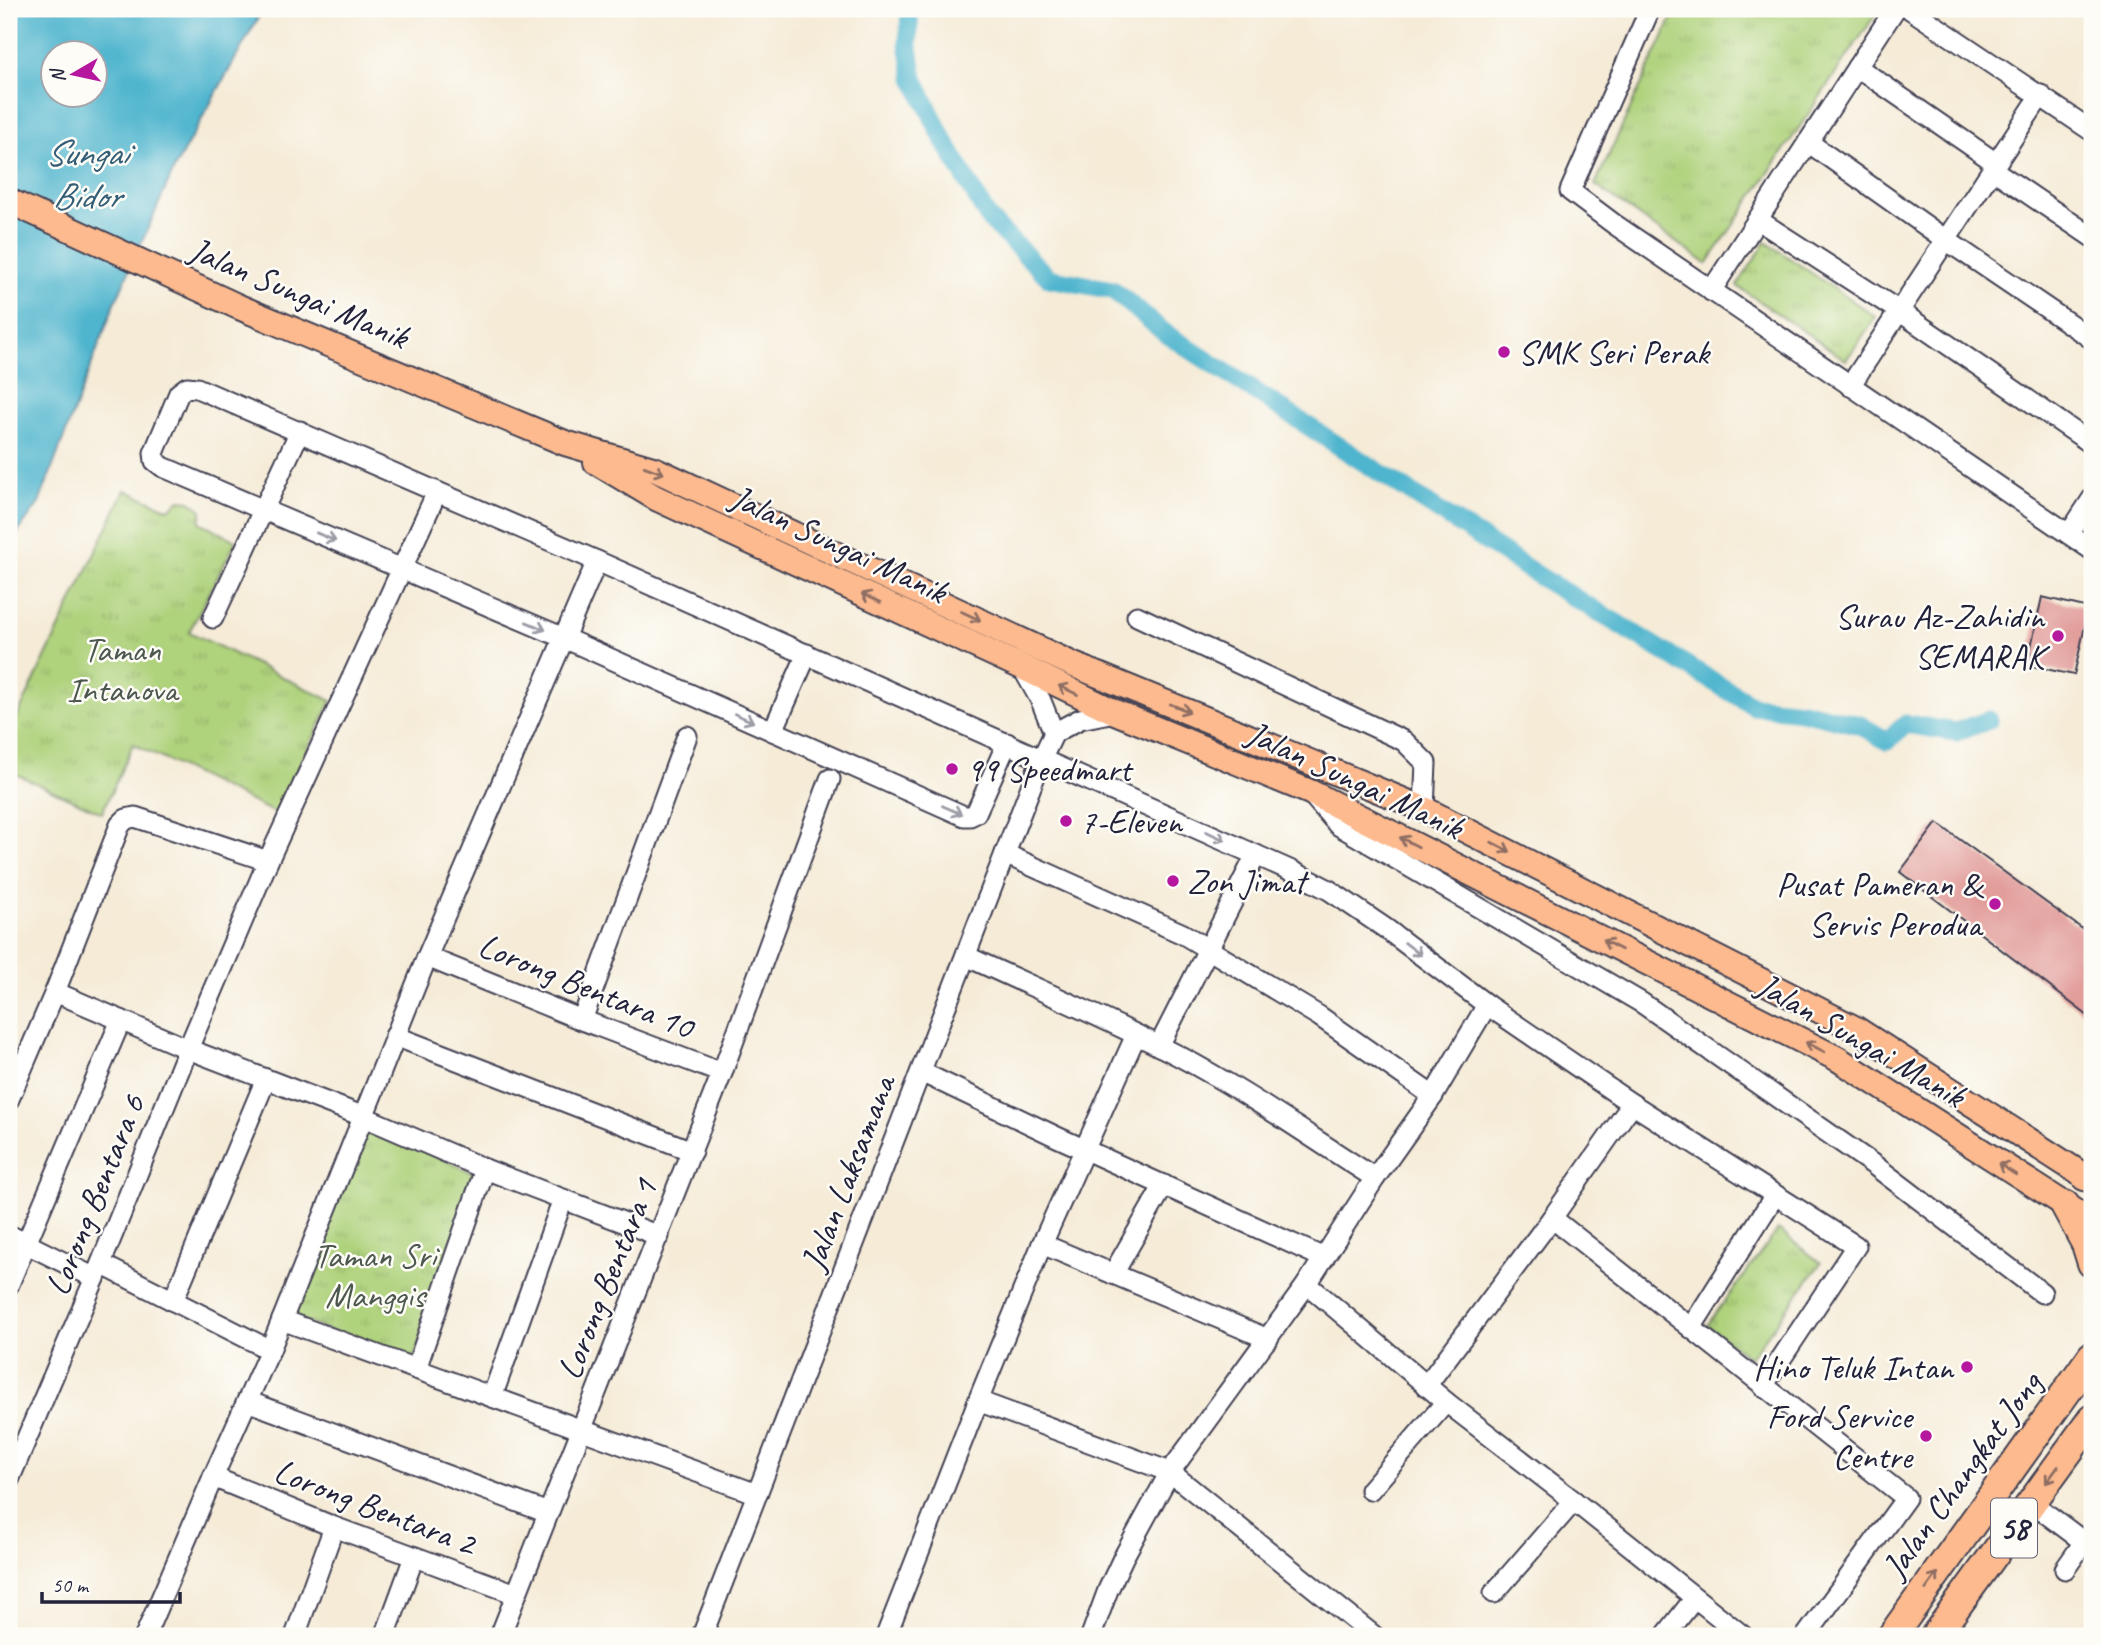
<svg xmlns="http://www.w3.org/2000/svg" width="2101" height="1645" font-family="Caveat,sans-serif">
<defs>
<pattern id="grass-tufts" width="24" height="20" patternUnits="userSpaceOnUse" patternTransform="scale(1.75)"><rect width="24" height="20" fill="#afd27b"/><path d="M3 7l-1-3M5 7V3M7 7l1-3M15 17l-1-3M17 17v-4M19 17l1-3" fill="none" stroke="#96b46b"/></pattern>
</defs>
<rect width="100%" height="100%" fill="#fdfcf7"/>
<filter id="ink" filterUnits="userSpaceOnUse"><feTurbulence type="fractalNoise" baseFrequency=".0143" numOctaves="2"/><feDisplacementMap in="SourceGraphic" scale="14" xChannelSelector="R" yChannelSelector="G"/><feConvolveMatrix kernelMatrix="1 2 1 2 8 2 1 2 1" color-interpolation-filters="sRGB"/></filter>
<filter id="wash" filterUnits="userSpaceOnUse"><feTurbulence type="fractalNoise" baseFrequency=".00686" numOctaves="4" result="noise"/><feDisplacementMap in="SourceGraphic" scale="28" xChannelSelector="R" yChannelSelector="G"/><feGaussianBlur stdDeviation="1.57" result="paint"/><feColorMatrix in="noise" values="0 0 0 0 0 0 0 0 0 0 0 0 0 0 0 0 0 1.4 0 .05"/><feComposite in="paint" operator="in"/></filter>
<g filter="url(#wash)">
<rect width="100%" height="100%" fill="#f5ebd7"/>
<g fill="url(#grass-tufts)" stroke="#687a5b" stroke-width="2">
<polygon points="1676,9 1874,9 1878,11 1707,264 1595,185"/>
<polygon points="1766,242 1876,317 1846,360 1737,286"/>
<polygon points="125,490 169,509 180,500 190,501 202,510 200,522 236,541 189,632 332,701 275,813 133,744 102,813 9,771 9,734"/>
<polygon points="365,1123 476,1174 413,1362 290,1316"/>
<polygon points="1778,1230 1821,1263 1750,1358 1707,1325"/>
</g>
<path fill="#50b5ce" stroke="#396c84" stroke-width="2" fill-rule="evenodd" d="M9,9H263L175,167L114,305L39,503L9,545ZM52,52H94V94H52Z"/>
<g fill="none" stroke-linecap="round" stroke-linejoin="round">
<polyline stroke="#50b5ce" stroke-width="19" points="910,9 908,43 914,78 940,133 989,219 1049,278 1113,290 1165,333 1545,580 1754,706 1802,711 1860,725 1887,741 1906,724 1956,732 1989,720"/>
</g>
<g id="blocks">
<g fill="#e29e9b">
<polygon points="2042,597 2089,608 2074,675 2027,665"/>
<polygon points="1937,823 2092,936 2092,1019 1900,872"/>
</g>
</g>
</g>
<g filter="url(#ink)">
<use href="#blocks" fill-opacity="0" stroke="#424052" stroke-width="2"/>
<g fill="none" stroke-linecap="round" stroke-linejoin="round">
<defs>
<g id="minor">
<polyline points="1650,9 1570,191 1614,224 2092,550"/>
<polyline points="1910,9 2092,131"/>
<polyline points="1857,67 1996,163"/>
<polyline points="1808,142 1946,240 2092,339"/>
<polyline points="1992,169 2092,237"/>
<polyline points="1758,220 1899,311 2092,444"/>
<polyline points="1711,291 1895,9"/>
<polyline points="1850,386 2041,95"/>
<polyline points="2069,534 2092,499"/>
<polyline points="1137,616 1404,741 1426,763 1424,809"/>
<polyline points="213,618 300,431"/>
<polyline points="1022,667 1041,701 1054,733"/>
<polyline points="773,731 807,654"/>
<polyline points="1007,743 976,813 970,816 964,816 564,638 163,467 155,461 154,453 179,393 187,387 197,388 597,561 1294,872 1329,890 1385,928 1487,1005"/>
<polyline points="1313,796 1338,825 1642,1003 1874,1165 2042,1293"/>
<polyline points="1005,854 1183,934 1319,1016 1433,1096"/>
<polyline points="268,861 135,817 126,819 120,825 55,992 188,1049 362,1116 485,1169 659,1236"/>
<path d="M966,956C1037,989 1110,1020 1179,1056C1247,1092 1310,1137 1375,1178"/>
<polyline points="427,957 582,1020 722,1073"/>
<polyline points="582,1020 687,736"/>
<polyline points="395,1036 692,1151"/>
<polyline points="1159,1046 1256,855"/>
<polyline points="921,1072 1057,1137 1324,1258"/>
<polyline points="9,1099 55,992"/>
<polyline points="1552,1218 1906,1498 1806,1636"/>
<polyline points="9,1235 95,1278"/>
<polyline points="1042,1244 1268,1339"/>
<polyline points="101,1264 270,1350"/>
<polyline points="1113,1274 1164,1185"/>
<polyline points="9,1284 121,1020"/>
<polyline points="1307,1284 1446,1402 1574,1501 1743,1636"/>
<polyline points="173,1301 266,1079"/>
<polyline points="282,1320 757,1494"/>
<polyline points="1691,1328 1775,1195"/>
<polyline points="416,1369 485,1169"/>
<polyline points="1426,1386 1552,1218 1632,1104"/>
<polyline points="492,1397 563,1199"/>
<polyline points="247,1401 548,1513"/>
<polyline points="978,1401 1170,1472 1374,1636"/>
<polyline points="213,1477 334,1527 516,1594"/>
<polyline points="9,1480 95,1278 188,1049 268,861 437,492"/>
<polyline points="1370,1490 1446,1402"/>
<polyline points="2032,1503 2084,1542 2065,1569"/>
<polyline points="1494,1593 1574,1501"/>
<polyline points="145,1636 213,1477 270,1350 427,957 597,561"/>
<polyline points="295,1636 334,1527"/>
<polyline points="385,1636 414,1557"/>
<polyline points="500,1636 722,1073 830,779"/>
<polyline points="702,1636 1042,758 1054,733 1080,719 1115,712"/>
<polyline points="886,1636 978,1401 1042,1244 1136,1035"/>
<polyline points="1091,1636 1108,1590 1123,1558 1170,1472 1307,1284 1375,1178 1433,1096 1487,1005 1632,1104 1856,1246 1763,1386"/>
<polyline points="1665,1636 1694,1599"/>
</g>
<g id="major">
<polyline points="9,201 239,307 565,443 656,470 1074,665 1424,809 1856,1029 2092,1181"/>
<polyline points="596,462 656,498 1022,667 1115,712 1310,792 1838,1059 2092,1222"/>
</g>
<g id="highway">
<polyline points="2085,1176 2092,1178"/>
<polyline points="2065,1205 2086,1244 2092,1263"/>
<polyline points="1892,1636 2092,1356"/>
<polyline points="1935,1636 2092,1419"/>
</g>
</defs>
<use href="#minor" stroke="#424052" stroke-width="23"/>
<use href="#major" stroke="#424052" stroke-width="28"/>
<use href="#highway" stroke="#424052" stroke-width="32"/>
<use href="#minor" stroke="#fff" stroke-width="19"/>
<use href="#major" stroke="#fcba8e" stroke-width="24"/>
<use href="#highway" stroke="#fcba8e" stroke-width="28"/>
</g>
<defs><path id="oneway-shaft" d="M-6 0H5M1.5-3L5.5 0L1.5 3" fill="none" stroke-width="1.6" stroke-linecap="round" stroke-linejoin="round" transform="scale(1.75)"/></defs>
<g stroke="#8f6e64">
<use href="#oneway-shaft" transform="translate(654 470) rotate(20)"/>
<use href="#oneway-shaft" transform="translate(871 598) rotate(-155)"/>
<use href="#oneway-shaft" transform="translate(971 616) rotate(25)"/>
<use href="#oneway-shaft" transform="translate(1068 690) rotate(-154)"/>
<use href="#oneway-shaft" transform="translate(1180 708) rotate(22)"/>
<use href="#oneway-shaft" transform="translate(1409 842) rotate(-153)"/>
<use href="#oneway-shaft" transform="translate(1501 847) rotate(27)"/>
<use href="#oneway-shaft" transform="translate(1612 945) rotate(-153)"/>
<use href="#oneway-shaft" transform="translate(1815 1047) rotate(-153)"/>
<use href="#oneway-shaft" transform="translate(2007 1169) rotate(-147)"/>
<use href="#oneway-shaft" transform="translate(2052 1475) rotate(126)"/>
<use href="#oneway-shaft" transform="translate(1932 1581) rotate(-54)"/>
</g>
<g stroke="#9c9ca7">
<use href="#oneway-shaft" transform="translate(326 537) rotate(23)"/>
<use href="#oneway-shaft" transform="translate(536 626) rotate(23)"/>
<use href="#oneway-shaft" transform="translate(744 718) rotate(24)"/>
<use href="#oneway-shaft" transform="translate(952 810) rotate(24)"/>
<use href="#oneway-shaft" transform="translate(1216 836) rotate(25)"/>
<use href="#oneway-shaft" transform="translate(1413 949) rotate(37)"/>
</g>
</g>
<g fill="#b5179e" stroke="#fdfcf7" stroke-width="2.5">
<circle cx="1504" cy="352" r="7"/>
<circle cx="2058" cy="636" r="7"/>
<circle cx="952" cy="769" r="7"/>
<circle cx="1066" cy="821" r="7"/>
<circle cx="1173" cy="881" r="7"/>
<circle cx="1995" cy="904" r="7"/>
<circle cx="1967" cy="1367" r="7"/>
<circle cx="1926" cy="1436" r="7"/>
</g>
<g text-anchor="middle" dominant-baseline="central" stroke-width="5" stroke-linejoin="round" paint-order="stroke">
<rect fill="#fdfcf7" stroke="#646373" stroke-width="2" x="1991" y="1498.5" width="46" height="59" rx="5"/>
<g font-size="33" font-weight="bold" fill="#22223b">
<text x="2014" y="1528">58</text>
</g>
<g font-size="35" fill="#22223b" stroke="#fdfcf7">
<text transform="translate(299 293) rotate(23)">Jalan Sungai Manik</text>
<text transform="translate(839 544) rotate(25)">Jalan Sungai Manik</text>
<text transform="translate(1355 780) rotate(25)">Jalan Sungai Manik</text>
<text transform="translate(586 986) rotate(22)">Lorong Bentara 10</text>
<text transform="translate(1861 1040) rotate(30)">Jalan Sungai Manik</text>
<text transform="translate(848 1173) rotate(-69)">Jalan Laksamana</text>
<text transform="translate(95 1195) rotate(-68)">Lorong Bentara 6</text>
<text transform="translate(607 1279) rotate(-68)">Lorong Bentara 1</text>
<text transform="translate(1962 1475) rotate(-54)">Jalan Changkat Jong</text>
<text transform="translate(375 1507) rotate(21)">Lorong Bentara 2</text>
</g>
<g font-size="35" fill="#22223b" stroke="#fdfcf7" text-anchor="start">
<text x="1518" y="352">SMK Seri Perak</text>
<text x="2044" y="616" text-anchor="end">Surau Az-Zahidin<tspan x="2044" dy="40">SEMARAK</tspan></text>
<text x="966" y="769">99 Speedmart</text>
<text x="1080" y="821">7-Eleven</text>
<text x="1187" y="881">Zon Jimat</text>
<text x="1981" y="884" text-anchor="end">Pusat Pameran &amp;<tspan x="1981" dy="40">Servis Perodua</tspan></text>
<text x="1953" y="1367" text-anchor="end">Hino Teluk Intan</text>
<text x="1912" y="1416" text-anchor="end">Ford Service<tspan x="1912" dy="40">Centre</tspan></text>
</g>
<g font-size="35" fill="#4c574e" stroke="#fdfcf7">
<text x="122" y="649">Taman<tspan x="122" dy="40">Intanova</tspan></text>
<text x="375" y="1255">Taman Sri<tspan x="375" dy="40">Manggis</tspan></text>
</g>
<g font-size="37" font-style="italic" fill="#345d76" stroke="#fdfcf7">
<text x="86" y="152">Sungai<tspan x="86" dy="43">Bidor</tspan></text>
</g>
</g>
<rect width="2101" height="1645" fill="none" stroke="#fdfcf7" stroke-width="35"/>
<g transform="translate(74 74) rotate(261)"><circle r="33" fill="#fdfcf7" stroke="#a5a5ac" stroke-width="2"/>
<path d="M0-5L12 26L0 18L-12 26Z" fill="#b5179e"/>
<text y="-10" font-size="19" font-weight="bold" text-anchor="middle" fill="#22223b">N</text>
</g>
<path d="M42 1592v10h138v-10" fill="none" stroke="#22223b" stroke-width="3.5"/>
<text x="52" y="1592" font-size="21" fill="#22223b" stroke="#fdfcf7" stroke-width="5" paint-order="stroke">50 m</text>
</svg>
